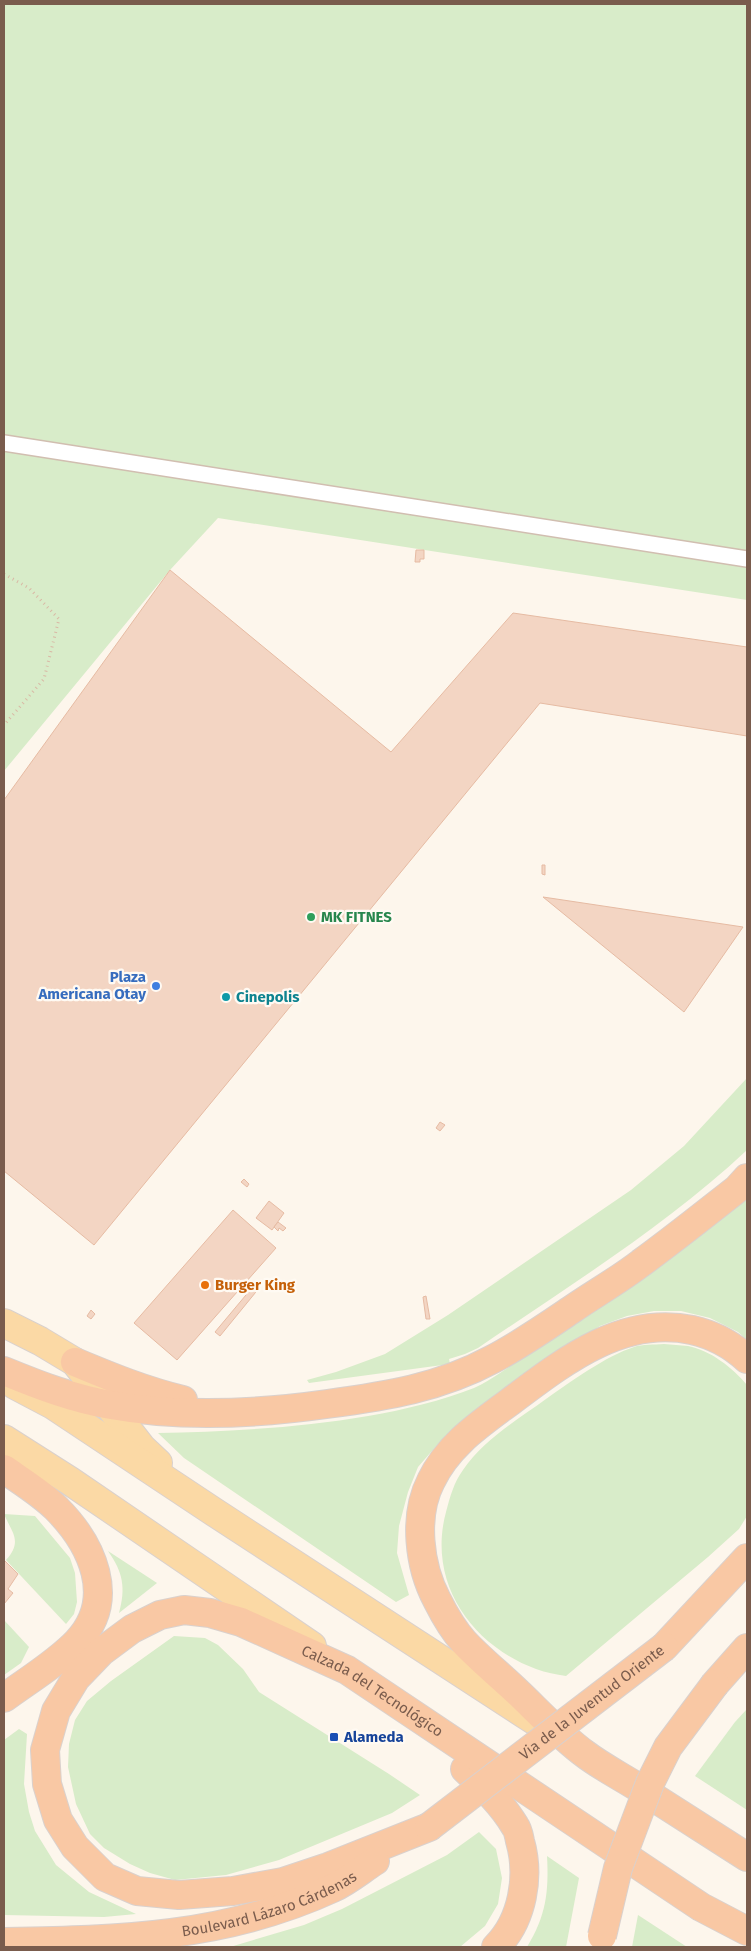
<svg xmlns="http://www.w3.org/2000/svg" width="751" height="1951" font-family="'Fira Sans',sans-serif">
<rect width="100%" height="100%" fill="#fdf6ec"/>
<g fill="#d8ecc9">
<polygon points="4,4 747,4 747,600 218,518 170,570 4,771"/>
<path d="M747,1078V1150C666,1226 570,1285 478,1348L465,1354L449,1359L450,1364L309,1383L307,1380L336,1372L385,1354L448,1315L631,1190L684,1146Z"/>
<path d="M747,1198V1340L738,1332L710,1318L681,1311H654L627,1316L600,1326L463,1420L438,1444L418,1467L408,1492L399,1526L397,1553L409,1595L396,1602L184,1458L158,1433C257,1431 381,1424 474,1388C483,1384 492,1378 500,1373L664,1263Z"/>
<path d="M664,1344C672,1345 680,1345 688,1346C710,1350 733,1368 747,1385V1516L739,1529L708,1557L566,1676C556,1674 546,1673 536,1669C471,1645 427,1582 446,1512C450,1497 454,1482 463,1470C483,1440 517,1420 546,1399C570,1382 606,1356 634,1347C642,1344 654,1345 664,1344Z"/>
<path d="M4,1514L35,1516L70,1558L75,1573L77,1602L74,1614L66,1624L6,1560C23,1541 12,1533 4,1514Z"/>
<path d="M108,1551L157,1583L119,1613C126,1588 123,1572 108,1551Z"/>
<polygon points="4,1620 29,1647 21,1663 4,1675"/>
<polygon points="174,1636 205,1638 218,1645 243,1669 259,1692 389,1774 420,1795 392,1813 279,1860 226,1875 175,1880 150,1873 130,1864 104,1848 90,1834 76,1804 68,1767 69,1744 75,1720 87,1701 111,1681"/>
<polygon points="747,1709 747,1810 695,1776 735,1722"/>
<polygon points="19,1729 27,1734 24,1784 29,1812 35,1831 56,1865 89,1892 136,1914 104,1917 4,1915 4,1740"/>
<polygon points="479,1832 496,1849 502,1878 498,1904 485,1926 460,1947 230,1947 304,1925 342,1909 447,1855"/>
<path d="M547,1856L579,1878L566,1947H527C546,1916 549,1892 547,1856Z"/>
<polygon points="638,1915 687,1947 632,1947"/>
</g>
<g fill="#f3d5c3" stroke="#e6bba3">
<polygon points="416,550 424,550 424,559 420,559 420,562 415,562"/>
<polygon points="170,570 391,752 513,613 747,647 747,736 540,703 94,1245 4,1171 4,800"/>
<polygon points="542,865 545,865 545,875 542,874"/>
<polygon points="543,897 743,927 684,1012"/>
<polygon points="440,1122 445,1125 440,1131 436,1128"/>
<polygon points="244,1179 249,1184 247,1187 241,1182"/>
<polygon points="269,1201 284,1213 272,1230 256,1218"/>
<polygon points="233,1210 276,1248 177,1360 134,1323"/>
<polygon points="278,1222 286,1228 283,1231 279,1228 278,1231 274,1227"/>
<polygon points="256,1283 260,1287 220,1336 215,1332"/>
<polygon points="426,1296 430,1319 426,1319 423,1297"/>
<polygon points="91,1310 95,1314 91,1319 87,1316"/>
<polygon points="4,1560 18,1574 8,1589 13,1593 4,1604"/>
</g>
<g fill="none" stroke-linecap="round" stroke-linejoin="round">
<defs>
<polyline id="service" points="4,443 747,559"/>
<g id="primary">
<polyline points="4,1323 40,1341 75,1362 142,1448 158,1463"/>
<polyline points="15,1385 53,1405 214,1512 546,1728"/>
<polyline points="4,1439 70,1481 312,1646"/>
</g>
<g id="trunk">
<path d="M747,1359C731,1344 714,1335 692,1330C622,1315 563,1362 511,1401C480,1424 448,1445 431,1481C413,1516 419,1566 437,1600C444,1614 454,1631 464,1642C479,1658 496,1672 511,1686C534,1707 560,1736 585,1754C602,1767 622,1777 639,1788C675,1811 711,1834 747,1857"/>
<path d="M75,1362C111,1377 145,1391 183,1400"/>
<path d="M4,1371C38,1385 74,1399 111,1405C182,1418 256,1414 327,1404C387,1396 439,1388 493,1359C520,1345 546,1327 571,1310C594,1294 619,1280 641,1263C674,1239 705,1214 737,1189L747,1178"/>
<path d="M4,1469C21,1481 41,1493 56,1508C92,1544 118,1599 77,1642C57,1663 27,1681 4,1698"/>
<polyline points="664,1647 747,1558"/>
<polyline points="715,1684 747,1648"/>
<path d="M465,1769C483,1786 502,1804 515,1826C518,1830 519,1836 520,1841C530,1876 523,1920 496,1947"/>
<path id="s1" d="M429,1827L328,1867L283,1882L233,1891L179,1895L137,1891L105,1877L75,1847L58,1820L47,1784L45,1750L56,1711L76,1678L101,1652L132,1629L160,1615L184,1610L210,1613L241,1622L347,1670L701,1907L747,1931"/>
<path id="s2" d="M4,1942C120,1940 225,1938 333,1888C348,1881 361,1870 375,1861"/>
</g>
</defs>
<use href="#service" stroke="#d1beb0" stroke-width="18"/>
<use href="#primary" stroke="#dad1cd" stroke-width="30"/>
<use href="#trunk" stroke="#dad1cd" stroke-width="30"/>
<polyline stroke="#d9b8a5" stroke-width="3" stroke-dasharray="1 4" stroke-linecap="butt" points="4,574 29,588 59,619 44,679 4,725"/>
<use href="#service" stroke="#fff" stroke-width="15"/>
<use href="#primary" stroke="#fbd9a5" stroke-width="28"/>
<use href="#trunk" stroke="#f9c8a4" stroke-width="28"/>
<defs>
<g id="trunk-bridge">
<path id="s3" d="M429,1827L664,1647"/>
<polyline points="602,1936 618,1868 650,1783 668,1747 715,1684"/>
</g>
</defs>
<use href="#trunk-bridge" stroke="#dad1cd" stroke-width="30" stroke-linecap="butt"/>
<use href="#trunk-bridge" stroke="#f9c8a4" stroke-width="28"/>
</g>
<circle fill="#2e9e5b" stroke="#fffaf3" stroke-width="2" cx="311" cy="917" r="5"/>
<circle fill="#3f7fe0" stroke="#fffaf3" stroke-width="2" cx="156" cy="986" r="5"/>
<circle fill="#0f9aa8" stroke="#fffaf3" stroke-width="2" cx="226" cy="997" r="5"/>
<circle fill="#e8710a" stroke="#fffaf3" stroke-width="2" cx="205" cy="1285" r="5"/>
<rect fill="#1a4fb4" stroke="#fffaf3" stroke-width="2" x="329" y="1732" width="10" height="10" rx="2.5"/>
<g text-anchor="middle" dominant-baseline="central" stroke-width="4.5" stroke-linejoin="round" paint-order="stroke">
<g font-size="15" font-weight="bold" fill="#27864d" stroke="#fffaf3" text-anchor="start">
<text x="321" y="917">MK FITNES</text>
</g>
<g font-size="15" font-weight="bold" fill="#366cbe" stroke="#fffaf3" text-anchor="end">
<text x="146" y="977">Plaza<tspan x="146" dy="17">Americana Otay</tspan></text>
</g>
<g font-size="15" font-weight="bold" fill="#0d838f" stroke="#fffaf3" text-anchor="start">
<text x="236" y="997">Cinepolis</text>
</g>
<g font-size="15" font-weight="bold" fill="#c56008" stroke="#fffaf3" text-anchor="start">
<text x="215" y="1285">Burger King</text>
</g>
<g font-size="15" fill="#7a5c4d" stroke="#fffaf3">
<text stroke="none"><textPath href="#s1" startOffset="901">Calzada del Tecnológico</textPath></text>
<text stroke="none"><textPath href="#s3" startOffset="205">Via de la Juventud Oriente</textPath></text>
<text stroke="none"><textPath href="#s2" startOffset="270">Boulevard Lázaro Cárdenas</textPath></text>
</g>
<g font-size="15" font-weight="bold" fill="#164399" stroke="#fffaf3" text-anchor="start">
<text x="344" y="1737">Alameda</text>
</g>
</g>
<rect width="751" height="1951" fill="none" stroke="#7a5c4d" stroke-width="10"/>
</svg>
